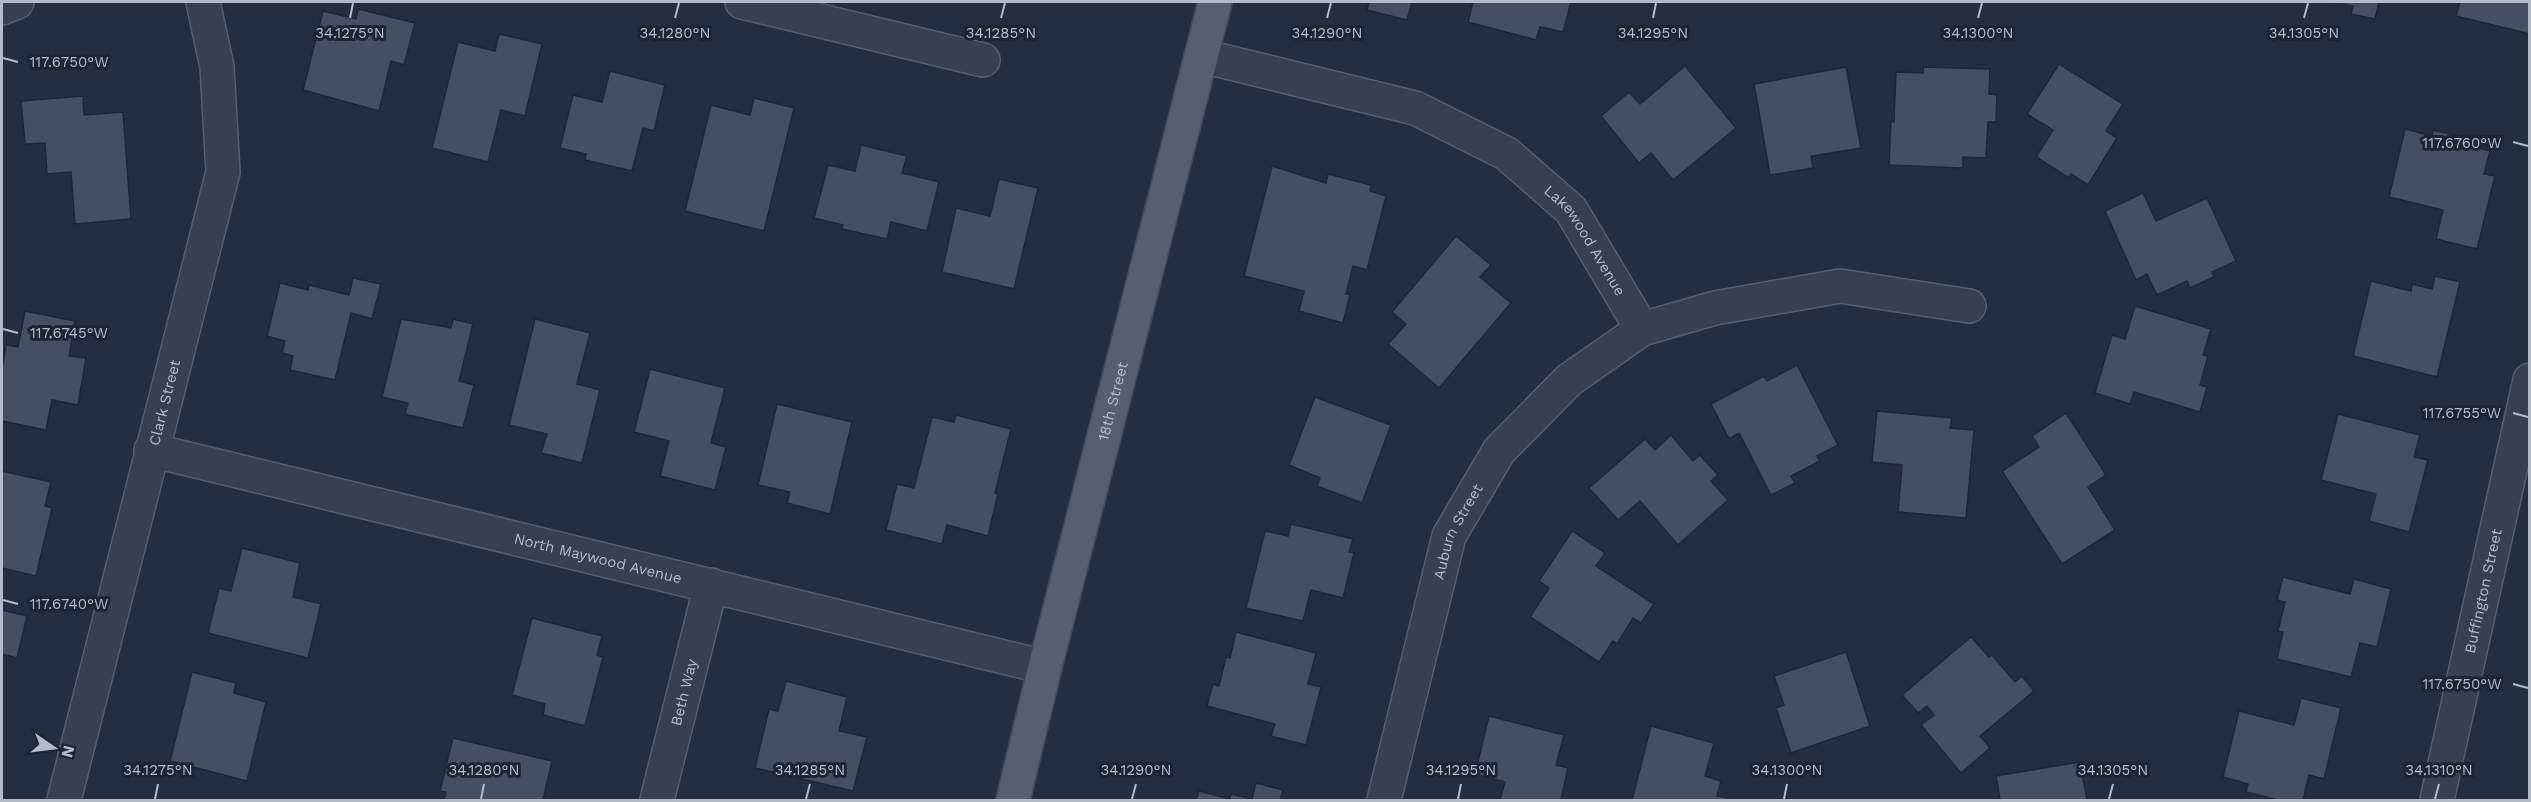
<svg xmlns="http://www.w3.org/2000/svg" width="2531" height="802" font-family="'Work Sans',sans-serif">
<rect width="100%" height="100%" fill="#232e3e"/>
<g fill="#444f62" stroke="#1e2735" stroke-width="1.5">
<polygon points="1369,2 1412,2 1407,20 1367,10"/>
<polygon points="1473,2 1571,2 1563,32 1540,27 1536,40 1468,22"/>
<polygon points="2333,2 2379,2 2375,19 2351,14 2353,6"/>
<polygon points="2460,2 2530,2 2530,34 2456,16"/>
<polygon points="358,9 415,23 404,65 391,61 379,111 303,90 323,11 356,19"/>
<polygon points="499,34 542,44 525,116 501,110 488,162 432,148 458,42 495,51"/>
<polygon points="2059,64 2123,104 2106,131 2117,138 2088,185 2071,174 2069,178 2036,157 2053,130 2027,114"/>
<polygon points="1685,66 1736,128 1673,180 1651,153 1639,163 1601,116 1629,92 1640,104"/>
<polygon points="1846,67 1861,148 1811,156 1813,168 1770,175 1754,84"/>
<polygon points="1923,67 1990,69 1989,94 1997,95 1996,122 1988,122 1986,158 1963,157 1963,168 1889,165 1891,121 1894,122 1896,72 1923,73"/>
<polygon points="610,71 665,85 654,131 643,128 632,171 585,160 586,154 560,148 573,95 602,102"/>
<polygon points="83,96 84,115 123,112 131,219 75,224 71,172 47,174 45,143 25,144 21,101"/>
<polygon points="754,98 794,108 764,231 685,211 711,105 750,115"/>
<polygon points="2405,129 2432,136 2433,130 2458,136 2457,142 2490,151 2484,174 2495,176 2477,249 2436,239 2443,210 2389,197"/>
<polygon points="861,145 907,156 902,173 939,182 927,231 891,222 887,239 842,229 843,225 814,218 828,165 855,171"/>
<polygon points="1272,166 1326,183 1328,174 1371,185 1370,191 1386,196 1367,270 1353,266 1346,294 1350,295 1343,323 1299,311 1304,291 1244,276"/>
<polygon points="999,179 1038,188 1014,289 942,272 956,208 990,216"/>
<polygon points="2143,193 2156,221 2207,198 2236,261 2212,272 2214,277 2190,288 2187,281 2157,295 2147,274 2136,280 2105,211"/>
<polygon points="1456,236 1491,265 1480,277 1511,303 1439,388 1388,344 1406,324 1392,312"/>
<polygon points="2435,276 2460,282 2437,377 2353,356 2371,281 2411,291 2412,284 2432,289"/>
<polygon points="353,278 381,284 372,319 351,313 335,380 290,370 293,356 282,353 285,341 267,336 280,283 308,290 309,285 349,295"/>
<polygon points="2135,306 2211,329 2203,355 2208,356 2200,385 2207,387 2200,412 2134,392 2130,404 2095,393 2112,335 2125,339"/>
<polygon points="25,311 75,321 69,356 86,358 78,405 52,400 46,430 2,421 2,369 6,345 18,347"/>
<polygon points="401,319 451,328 453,319 473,324 459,381 474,385 463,428 405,414 408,403 382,397"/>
<polygon points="535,319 590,333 577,384 600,390 582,463 541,453 547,434 509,425"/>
<polygon points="1797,365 1838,445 1817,456 1820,461 1791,476 1795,483 1771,495 1739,433 1729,439 1711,404 1764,376 1767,381"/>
<polygon points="650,369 725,388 711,443 726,447 715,490 660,476 669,441 634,432"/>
<polygon points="1315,397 1391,425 1362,503 1317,486 1320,478 1289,465"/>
<polygon points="777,404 852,422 830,514 787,503 790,492 758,485"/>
<polygon points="1877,411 1952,418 1950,428 1974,430 1966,518 1898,512 1902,465 1872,462"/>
<polygon points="2066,413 2106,475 2088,487 2115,530 2062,564 2002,471 2039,447 2032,436"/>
<polygon points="2338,414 2420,435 2414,457 2428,460 2409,532 2369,521 2376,494 2321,480"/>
<polygon points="956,415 1011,429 995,493 998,494 988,536 947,525 942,544 886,530 897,484 914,488 932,417 954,422"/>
<polygon points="1671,435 1693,461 1700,455 1718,475 1711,481 1728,500 1678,545 1640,501 1618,520 1589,488 1645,439 1655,450"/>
<polygon points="2,471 51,482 45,506 52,508 36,576 2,568"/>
<polygon points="1291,524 1353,539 1349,552 1354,553 1343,598 1311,590 1303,621 1246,608 1265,531 1288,536"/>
<polygon points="1572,531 1605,553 1596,566 1654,604 1641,623 1633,618 1617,644 1613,641 1599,662 1530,617 1549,588 1539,581"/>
<polygon points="242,548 300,563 293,597 321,604 308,658 208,633 219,588 231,591"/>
<polygon points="2283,577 2350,594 2354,579 2391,589 2377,647 2360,643 2351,677 2277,659 2283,632 2278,631 2285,602 2277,600"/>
<polygon points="2,610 27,616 17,658 2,654"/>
<polygon points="532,618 602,636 597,655 603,657 585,726 543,715 545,704 512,695"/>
<polygon points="1236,632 1316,653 1308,684 1321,687 1306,745 1271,736 1275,724 1207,706 1213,684 1219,686 1226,657 1230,658"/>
<polygon points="1971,637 1989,657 1992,655 2015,682 2022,676 2034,691 1980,736 1990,748 1961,773 1921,725 1934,715 1927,706 1918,713 1902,695"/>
<polygon points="1846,652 1870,726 1791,753 1776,708 1784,705 1774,676"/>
<polygon points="192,672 236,683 234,693 266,702 247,781 170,761"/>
<polygon points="786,681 847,697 839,731 867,737 853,791 755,768 769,709 778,711"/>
<polygon points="2301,698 2341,708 2324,779 2309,775 2303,800 2278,800 2246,792 2248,784 2223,777 2239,711 2294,725"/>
<polygon points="1489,716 1564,735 1556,765 1568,768 1561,800 1500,800 1505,782 1475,774"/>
<polygon points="1651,726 1714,743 1705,776 1721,781 1717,796 1737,800 1632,800"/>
<polygon points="453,738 552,761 543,800 444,800 446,792 440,791"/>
<polygon points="2080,762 2087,800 1997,800 2000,800 1996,776"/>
<polygon points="1256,783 1283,790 1280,800 1196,800 1199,791 1230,799 1231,794 1252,799"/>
</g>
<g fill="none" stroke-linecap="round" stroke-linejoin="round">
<defs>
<g id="minor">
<polyline points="742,2 983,60"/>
<polyline points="2,8 17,2"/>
<path id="s1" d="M1202,56L1415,108L1507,154L1571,210L1642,329"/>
<path id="s2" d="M151,450L1045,667"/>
<path id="s3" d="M64,800L223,172L217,67L203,2"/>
<path id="s4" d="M657,800L711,585"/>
<path id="s5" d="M1384,800L1449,536L1499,451L1569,380L1642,329L1715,308L1840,286L1969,306"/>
<path id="s6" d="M2437,800L2530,380"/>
</g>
<g id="major">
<path id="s7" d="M1013,800L1045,667L1215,2"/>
</g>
</defs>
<use href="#minor" stroke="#555e6c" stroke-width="36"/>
<use href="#major" stroke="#404957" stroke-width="36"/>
<use href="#minor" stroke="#37404e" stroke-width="33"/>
<use href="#major" stroke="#555f6e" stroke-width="33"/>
</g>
<path fill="none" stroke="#b3bbc9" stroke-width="2" d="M350,18L353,3M675,18L679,3M1001,18L1005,3M1327,18L1331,3M1653,18L1656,3M1978,18L1982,3M2304,18L2308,3M3,58L18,62M2513,142L2528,146M3,329L18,333M2513,413L2528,417M3,600L18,604M2513,684L2528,688M155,799L158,784M481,799L484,784M806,799L810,784M1132,799L1136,784M1458,799L1461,784M1784,799L1787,784M2109,799L2113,784M2435,799L2439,784"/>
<g text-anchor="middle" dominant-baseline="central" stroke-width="6" stroke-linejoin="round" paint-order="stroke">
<g font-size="15" fill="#b3bbc9" stroke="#1c2533">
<text stroke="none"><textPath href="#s1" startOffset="440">Lakewood Avenue</textPath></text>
<text stroke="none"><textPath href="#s7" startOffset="411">18th Street</textPath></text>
<text stroke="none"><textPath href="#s3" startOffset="410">Clark Street</textPath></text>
<text stroke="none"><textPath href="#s5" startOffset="279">Auburn Street</textPath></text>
<text stroke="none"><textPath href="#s2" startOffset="460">North Maywood Avenue</textPath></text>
<text stroke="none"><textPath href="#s6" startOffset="214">Buffington Street</textPath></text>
<text stroke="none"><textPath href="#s4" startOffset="111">Beth Way</textPath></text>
</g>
</g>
<g font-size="15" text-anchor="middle" fill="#b3bbc9" stroke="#1c2533" stroke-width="6" stroke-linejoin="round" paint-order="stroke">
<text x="350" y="38">34.1275°N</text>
<text x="675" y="38">34.1280°N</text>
<text x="1001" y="38">34.1285°N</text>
<text x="1327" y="38">34.1290°N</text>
<text x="1978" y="38">34.1300°N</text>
<text x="2304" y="38">34.1305°N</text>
<text x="1653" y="38">34.1295°N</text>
<text x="69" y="67">117.6750°W</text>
<text x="2462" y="148">117.6760°W</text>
<text x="69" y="338">117.6745°W</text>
<text x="2462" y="418">117.6755°W</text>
<text x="69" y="609">117.6740°W</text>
<text x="2462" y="689">117.6750°W</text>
<text x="158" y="775">34.1275°N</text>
<text x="484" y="775">34.1280°N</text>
<text x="810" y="775">34.1285°N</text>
<text x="1136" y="775">34.1290°N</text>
<text x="1461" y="775">34.1295°N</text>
<text x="1787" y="775">34.1300°N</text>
<text x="2113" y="775">34.1305°N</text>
<text x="2439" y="775">34.1310°N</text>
</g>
<rect width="2531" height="802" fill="none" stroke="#b3bbc9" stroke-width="6"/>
<g transform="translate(54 748) rotate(104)" stroke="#1c2533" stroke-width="4.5" paint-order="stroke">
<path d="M0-4.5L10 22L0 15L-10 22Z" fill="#b3bbc9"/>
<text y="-9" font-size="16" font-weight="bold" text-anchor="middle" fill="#b3bbc9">N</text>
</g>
</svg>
